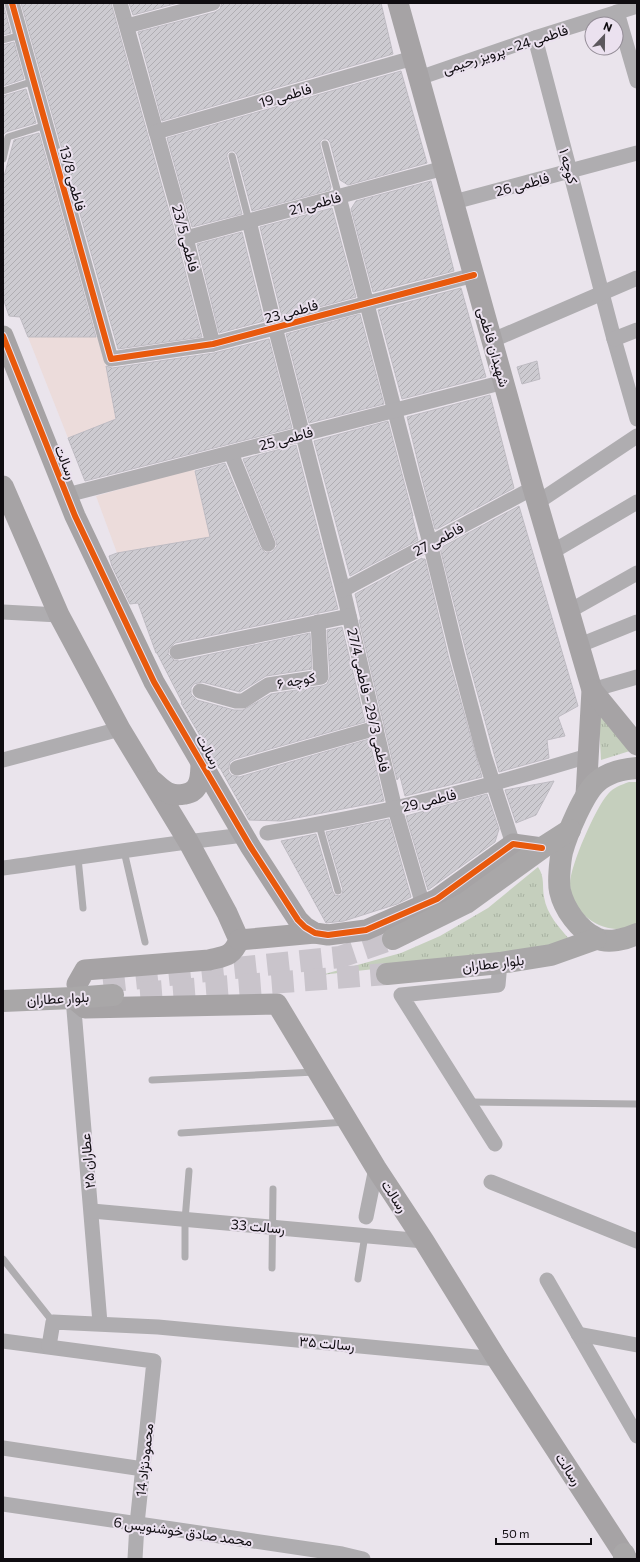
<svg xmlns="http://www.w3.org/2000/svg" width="640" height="1562" font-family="Commissioner,Vazirmatn,sans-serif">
<defs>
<pattern id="grass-tufts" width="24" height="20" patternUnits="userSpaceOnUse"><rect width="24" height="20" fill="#c5cfbd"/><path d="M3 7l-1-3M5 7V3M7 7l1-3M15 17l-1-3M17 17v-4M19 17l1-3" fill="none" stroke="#a8b1a1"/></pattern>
<pattern id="building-hatch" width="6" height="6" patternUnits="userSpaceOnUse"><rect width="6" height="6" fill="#cdcbd1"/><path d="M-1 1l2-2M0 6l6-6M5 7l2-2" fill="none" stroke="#afadb2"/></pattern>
</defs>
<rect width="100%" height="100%" fill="#eae4ec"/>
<g fill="#ecdcdb">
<polygon points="28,337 98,337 106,366 116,419 68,438"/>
<polygon points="194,468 210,537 117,553 96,496"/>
</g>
<g fill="url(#grass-tufts)">
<polygon points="598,706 633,750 601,760"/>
<path d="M538,867C545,877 542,886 544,897C547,915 559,927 570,940L552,949L321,975L401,953L440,936L488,908Z"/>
</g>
<path fill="#c5cfbd" d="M629,782H637V924C630,926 624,929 616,929C593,928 570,908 570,884C570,866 596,807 608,794C614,787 621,785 629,782Z"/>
<g fill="url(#building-hatch)" stroke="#bebbc2">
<polygon points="3,3 11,33 3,35"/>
<polygon points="21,3 111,3 177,240 202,337 118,349"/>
<polygon points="129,3 178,3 133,15"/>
<polygon points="222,3 381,3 393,54 162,121 138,32 215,12 220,9"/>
<polygon points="14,42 24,79 3,86 3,45"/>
<polygon points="401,71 427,163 348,185 340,180 330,142 327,139 323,139 320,142 320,145 331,187 330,190 252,211 237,155 234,151 230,151 227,154 227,157 242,214 192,227 167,138"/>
<polygon points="26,89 36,123 6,132 3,135 3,96"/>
<polygon points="39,133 96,337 28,337 20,317 9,316 3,298 3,180 14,140"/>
<polygon points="431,181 454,271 373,292 351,209 356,201"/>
<polygon points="332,208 356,297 282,317 260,227"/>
<polygon points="242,232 264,321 219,333 197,244"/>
<polygon points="461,288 486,377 402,399 378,310"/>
<polygon points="360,314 384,404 309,423 286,334"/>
<polygon points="269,339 292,428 85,481 68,438 116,419 106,366 112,368 214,353"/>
<polygon points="537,361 540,379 522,384 517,367"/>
<polygon points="490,395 514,488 437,529 435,529 421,475 407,417"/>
<polygon points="388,421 413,516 412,515 418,540 350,576 314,441"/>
<polygon points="296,445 338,609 175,643 169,649 168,654 174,660 179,661 310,633 312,669 266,676 240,692 202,682 194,684 191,688 191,694 197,700 234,710 243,710 271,694 322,686 327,684 330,677 327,630 342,627 365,722 235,759 230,762 228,770 231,775 239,777 369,739 384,801 281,821 249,820 220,768 219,768 181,703 182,702 157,653 156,653 138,603 130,604 112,566 109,556 117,553 210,537 195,471 225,463 260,547 266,553 272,552 277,546 276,541 243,459"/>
<polygon points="519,506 578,706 558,717 565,736 547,740 549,758 499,772 467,655 440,548"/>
<polygon points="422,558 422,559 425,559 449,659 482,777 405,796 400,776 397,780 359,620 361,620 355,594"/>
<polygon points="554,781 536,815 516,823 505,790"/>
<polygon points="487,794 499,829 495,842 428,890 406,816"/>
<polygon points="389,819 411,897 397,904 344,921 326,923 281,841 316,834 333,892 335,895 339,896 342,894 343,890 326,832"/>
</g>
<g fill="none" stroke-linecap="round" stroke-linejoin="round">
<g stroke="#c9c4cb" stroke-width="22" stroke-dasharray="22 11" stroke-linecap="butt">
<polyline points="103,982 340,957 393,939"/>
<polyline points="140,993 387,974"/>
</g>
<g stroke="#afadb0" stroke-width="7">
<polyline points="3,40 21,35"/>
<polyline points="3,91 34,81"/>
<polyline points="325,144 339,197"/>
<polyline points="232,156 249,221"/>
<polyline points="3,159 8,137 46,125"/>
<polyline points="319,825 338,891"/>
<polyline points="124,851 145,942"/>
<polyline points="78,858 83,908"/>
<polyline points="152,1080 315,1072"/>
<polyline points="469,1102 637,1104"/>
<polyline points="181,1133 346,1122"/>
<polyline points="185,1257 185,1220 189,1171"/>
<polyline points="3,1259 53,1322"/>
<polyline points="272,1268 273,1189"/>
<polyline points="358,1279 365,1235"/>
</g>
<g stroke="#afadb0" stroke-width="15">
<polyline points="12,3 111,359 213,344 474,275"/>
<polyline points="120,3 186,238 213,344"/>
<polyline points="617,12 637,81"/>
<polyline points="127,26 213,3"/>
<polyline points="535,38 614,339 637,419"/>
<polyline points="419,78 535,38 637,6"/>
<polyline points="156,132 413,58"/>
<polyline points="339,197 412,477 430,543 458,657 484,755 513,844"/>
<polyline points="454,202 637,153"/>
<polyline points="249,221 275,327 343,590 395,809 423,905"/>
<polyline points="186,238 444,168"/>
<polyline points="614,339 637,330"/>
<polyline points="493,340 637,278"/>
<polyline points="231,453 268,544"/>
<polyline points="67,495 504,382"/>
<polyline points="538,502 637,436"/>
<polyline points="552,552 637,502"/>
<polyline points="343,590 533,488"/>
<polyline points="568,610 573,609 637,573"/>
<polyline points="3,612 59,615"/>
<polyline points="578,645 585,643 637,622"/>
<polyline points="177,652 349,616"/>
<polyline points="592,690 637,677"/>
<polyline points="200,691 236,701 243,701 268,685 321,677 318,622"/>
<polyline points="3,760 120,729"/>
<polyline points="237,768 376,728"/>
<path d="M267,833C377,816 482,788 588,756"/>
<path d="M3,868C83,857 163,844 244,835"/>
<polyline points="73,998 100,1323"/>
<polyline points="495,1144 401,995 498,985 500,963"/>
<polyline points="491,1182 637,1241"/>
<polyline points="92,1211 424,1241"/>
<polyline points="366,1217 376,1168"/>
<polyline points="547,1280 637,1436"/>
<polyline points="578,1334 637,1345"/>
<polyline points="3,1341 154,1361 137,1524 135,1559"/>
<polyline points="49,1346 53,1322 158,1327 497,1359"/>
<polyline points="3,1448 143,1469"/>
<polyline points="3,1504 342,1554 363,1559"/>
</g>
<g stroke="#a6a3a5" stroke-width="21">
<polyline points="398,3 533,488 592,690 586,795"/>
<polyline points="3,336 75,516 154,682 250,846 298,920 305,927 315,933 328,935 366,930 437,899 513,844 542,848"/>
<path d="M3,486L59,615L120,729L188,841L227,913L239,940C232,957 225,956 209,960L85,970L77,984"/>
<polyline points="592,690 637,745"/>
<path d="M153,781C158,785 163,791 169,793C173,795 180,795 185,794C201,792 201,774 201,761"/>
<polyline points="239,940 315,933"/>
<polyline points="73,998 85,1008 277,1004 376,1168 424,1241 497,1359 627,1559"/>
</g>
<g stroke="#a9a7a8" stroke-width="22">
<path d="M637,768C623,769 608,772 597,782C584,793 567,834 562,852C560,861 558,882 560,891C564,909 579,930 596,938C608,944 626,939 637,934"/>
<polyline points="393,939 466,903 542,848 570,830"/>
<polyline points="387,974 500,963 551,955 596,939"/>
<polyline points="3,1001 73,998 113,995"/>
<polyline points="624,1554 624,1559"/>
</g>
<defs>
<g id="cycleway">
<polyline points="12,3 111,359 213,344 474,275"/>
<polyline points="3,336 75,516 154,682 250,846 298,920 305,927 315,933 328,935 366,930 437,899 513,844 542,848"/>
</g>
</defs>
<use href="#cycleway" stroke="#ebe1ef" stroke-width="8"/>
<use href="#cycleway" stroke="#e8590c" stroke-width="6"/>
</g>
<g text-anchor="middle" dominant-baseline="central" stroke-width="4" stroke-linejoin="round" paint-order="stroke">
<g font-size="14" fill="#0f0c10" stroke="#ebe1ef">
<text transform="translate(505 49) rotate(-18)">فاطمی 24 - پرویز رحیمی</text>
<text transform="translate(285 95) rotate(-16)">فاطمی 19</text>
<text transform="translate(569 166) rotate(75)">کوچه ۱</text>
<text transform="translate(73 178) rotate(75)">فاطمی 13/8</text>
<text transform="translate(522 184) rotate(-15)">فاطمی 26</text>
<text transform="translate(315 203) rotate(-15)">فاطمی 21</text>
<text transform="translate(186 238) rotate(75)">فاطمی 23/5</text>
<text transform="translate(291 311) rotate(-15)">فاطمی 23</text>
<text transform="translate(494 347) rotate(74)">شهیدان فاطمی</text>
<text transform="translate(286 438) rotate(-15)">فاطمی 25</text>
<text transform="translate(66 462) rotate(68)">رسالت</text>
<text transform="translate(438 539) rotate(-28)">فاطمی 27</text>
<text transform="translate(296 680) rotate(-11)">کوچه ۶</text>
<text transform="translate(369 700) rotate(77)">فاطمی 29/3 - فاطمی 27/4</text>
<text transform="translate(209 751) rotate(60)">رسالت</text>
<text transform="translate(429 800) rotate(-14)">فاطمی 29</text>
<text transform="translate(493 963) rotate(-7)">بلوار عطاران</text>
<text transform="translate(58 998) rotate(-3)">بلوار عطاران</text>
<text transform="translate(87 1161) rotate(-95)">عطاران ۲۵</text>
<text transform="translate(395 1196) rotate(57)">رسالت</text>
<text transform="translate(258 1226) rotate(5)">رسالت 33</text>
<text transform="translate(327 1343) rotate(5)">رسالت ۳۵</text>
<text transform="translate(144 1460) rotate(-84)">محمودنژاد 14</text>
<text transform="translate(569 1469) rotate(57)">رسالت</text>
<text transform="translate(183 1531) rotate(8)">محمد صادق خوشنویس 6</text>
</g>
</g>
<rect width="640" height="1562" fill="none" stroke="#0f0c10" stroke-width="8"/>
<g transform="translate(604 36) rotate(22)"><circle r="19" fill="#ebe1ef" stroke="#938c96"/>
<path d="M0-3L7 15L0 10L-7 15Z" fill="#5c585d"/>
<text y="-6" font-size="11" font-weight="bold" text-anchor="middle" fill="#0f0c10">N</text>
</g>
<path d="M496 1538v6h95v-6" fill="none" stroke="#0f0c10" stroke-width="2"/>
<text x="502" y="1538" font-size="12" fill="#0f0c10" stroke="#ebe1ef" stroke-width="3" paint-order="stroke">50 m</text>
</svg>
